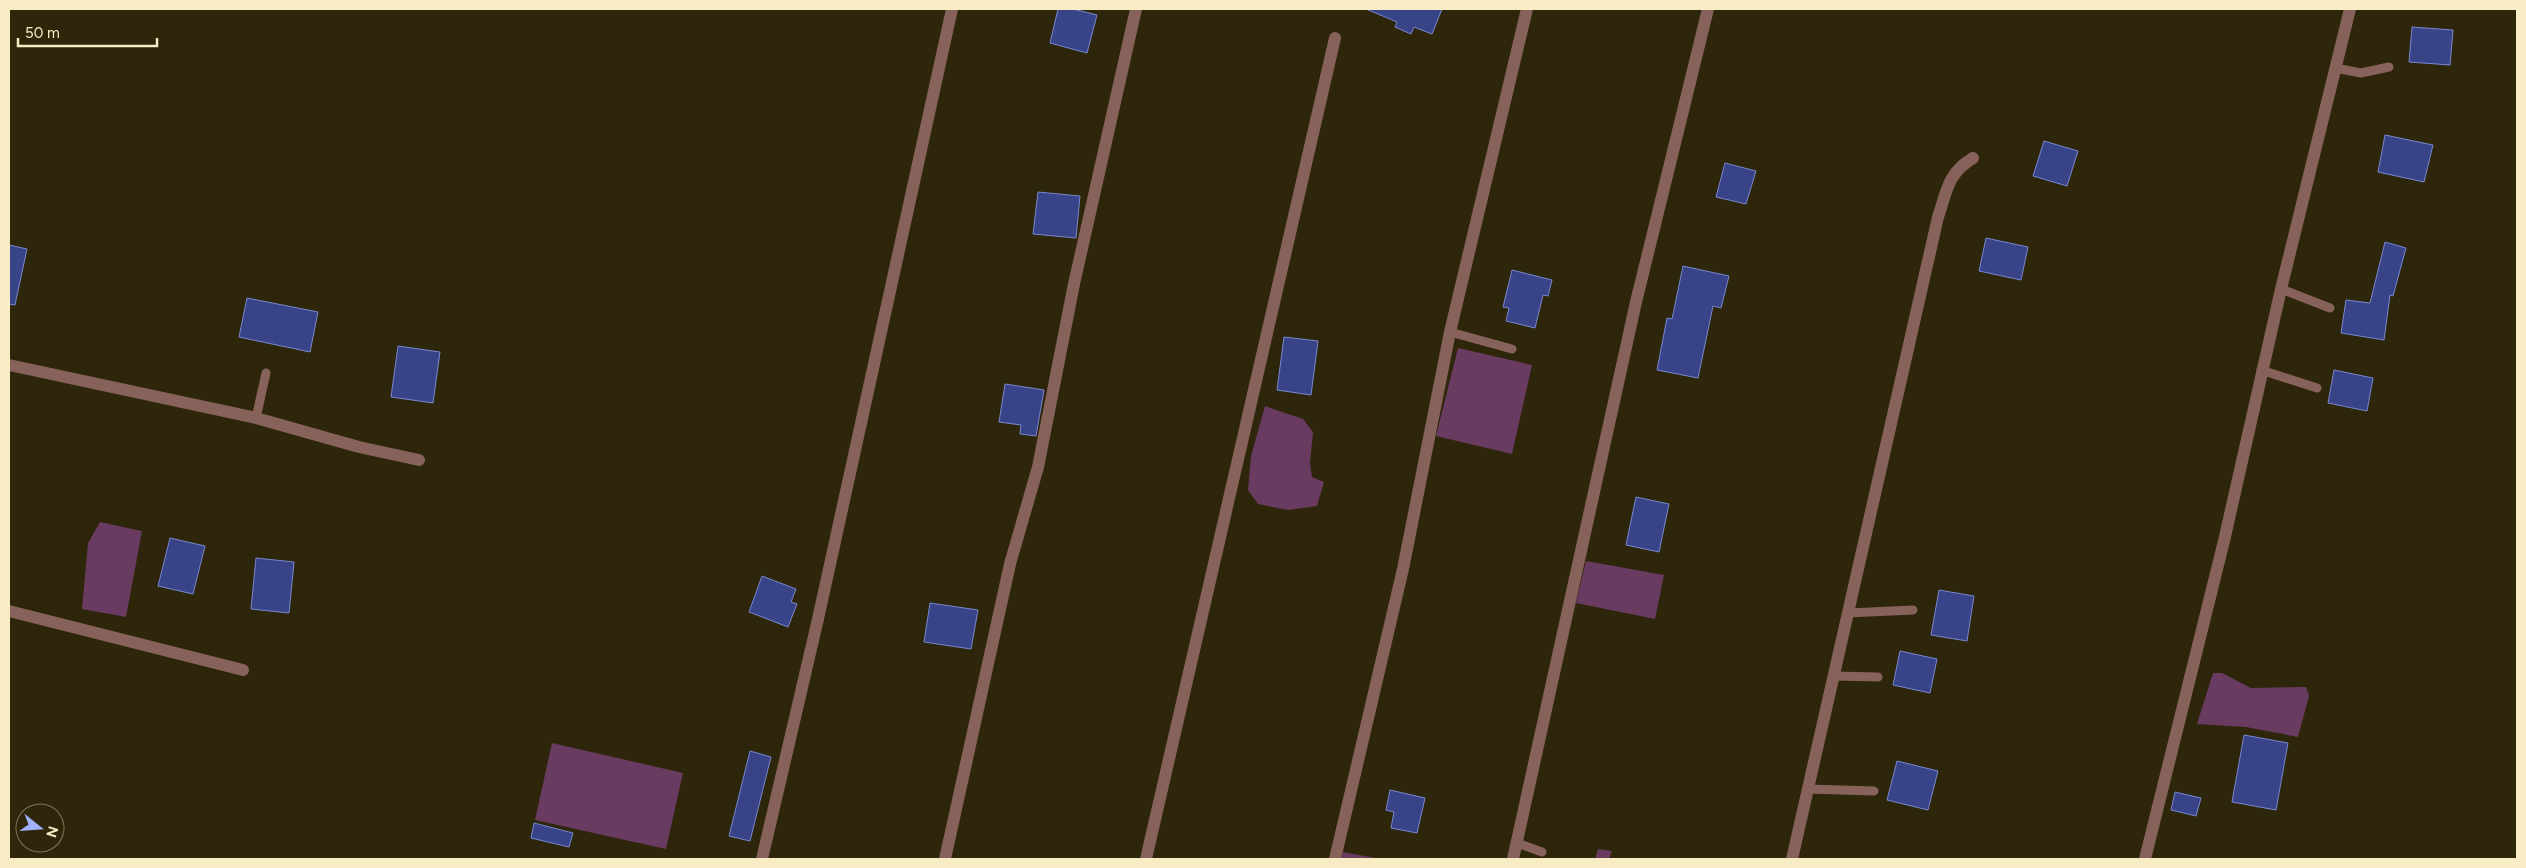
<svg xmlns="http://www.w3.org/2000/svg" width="2526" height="868" font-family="Figtree,sans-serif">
<rect width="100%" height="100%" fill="#2d260b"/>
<g fill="#693b60">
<polygon points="1458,348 1532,365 1512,454 1436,436"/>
<polygon points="1265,406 1303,419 1313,432 1310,463 1312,477 1324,482 1317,506 1288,510 1258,504 1248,490 1251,456"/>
<polygon points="100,522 142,531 126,617 82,609 88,543"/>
<polygon points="1586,561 1664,575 1655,619 1576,603"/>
<polygon points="2213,673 2222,673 2251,688 2306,687 2309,696 2298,737 2246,727 2197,724"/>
<polygon points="552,743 683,773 666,849 535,820"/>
<polygon points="1598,849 1612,851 1609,859 1595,859"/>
<polygon points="1343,852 1381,859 1341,859"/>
</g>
<g fill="#394388" stroke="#7988d0">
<polygon points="1058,9 1073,9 1097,15 1087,53 1050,43"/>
<polygon points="1366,9 1442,9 1432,34 1414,27 1411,34 1395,27 1397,22"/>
<polygon points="2412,27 2453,30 2450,65 2409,62"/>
<polygon points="2385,135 2433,145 2424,182 2378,172"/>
<polygon points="2044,141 2078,151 2067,186 2033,176"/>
<polygon points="1725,163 1756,171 1746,204 1716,197"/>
<polygon points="1038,192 1080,196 1076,238 1033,234"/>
<polygon points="1986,238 2028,247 2021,280 1979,271"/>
<polygon points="2385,242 2406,248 2393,296 2390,295 2384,340 2341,333 2346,300 2370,303"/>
<polygon points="9,245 27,249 15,305 9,304"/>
<polygon points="1683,266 1729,276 1721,308 1713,306 1698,378 1657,370 1667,318 1672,319"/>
<polygon points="1512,270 1552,280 1548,296 1543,295 1535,328 1506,321 1509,308 1503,307"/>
<polygon points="247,298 318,312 310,352 239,337"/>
<polygon points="1284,337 1318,341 1311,395 1277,390"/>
<polygon points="398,346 440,352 433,403 391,397"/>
<polygon points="2334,370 2373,378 2367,411 2328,403"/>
<polygon points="1005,384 1044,390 1036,436 1020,434 1021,425 999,422"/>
<polygon points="1636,497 1669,504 1659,552 1626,545"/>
<polygon points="170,538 205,546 193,594 158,586"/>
<polygon points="256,558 294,562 289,613 251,609"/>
<polygon points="762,576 796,589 791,602 797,604 788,627 749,612"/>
<polygon points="1939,590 1974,596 1967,641 1931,635"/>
<polygon points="930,603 978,610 971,649 924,642"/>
<polygon points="1900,651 1937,659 1930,693 1893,685"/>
<polygon points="2244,735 2288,743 2276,810 2232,802"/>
<polygon points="750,751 771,757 750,841 729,836"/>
<polygon points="1897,761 1938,771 1928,810 1887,800"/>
<polygon points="1390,790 1425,798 1417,833 1391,828 1394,812 1386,810"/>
<polygon points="2175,792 2201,798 2196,816 2171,810"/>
<polygon points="534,823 573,833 569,847 531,838"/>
</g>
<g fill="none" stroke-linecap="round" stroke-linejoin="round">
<g stroke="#86625a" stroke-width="9">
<polyline points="2335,68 2361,73 2389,67"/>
<polyline points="2281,289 2330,308"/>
<polyline points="1450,332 1512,349"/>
<polyline points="2261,370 2317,388"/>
<polyline points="256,418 266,373"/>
<polyline points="1848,613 1913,610"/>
<polyline points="1834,676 1878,677"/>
<polyline points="1808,789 1874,791"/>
<polyline points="1517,843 1542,852"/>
</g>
<g stroke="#86625a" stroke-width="12">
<polyline points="9,365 256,418 359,447 419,460"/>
<polyline points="9,611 243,670"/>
<polyline points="762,859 818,619 952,9"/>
<polyline points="945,859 1010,564 1038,467 1074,284 1136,9"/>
<polyline points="1146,859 1335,38"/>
<polyline points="1335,859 1403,569 1450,332 1527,9"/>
<polyline points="1513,859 1636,302 1708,9"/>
<path d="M1792,859L1938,217C1947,190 1948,173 1973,158"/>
<polyline points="2145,859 2224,541 2281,289 2350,9"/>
</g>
</g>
<rect width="2526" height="868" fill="none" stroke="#f7ecc3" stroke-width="20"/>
<g transform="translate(40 828) rotate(107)"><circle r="24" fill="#2d260b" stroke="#7e7555"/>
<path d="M0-4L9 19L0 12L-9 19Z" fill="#a2b2fd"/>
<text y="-8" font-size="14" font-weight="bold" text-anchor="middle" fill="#f7ecc3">N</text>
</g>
<path d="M18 38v8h139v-8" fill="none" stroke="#f7ecc3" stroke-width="2.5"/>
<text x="25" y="38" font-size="15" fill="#f7ecc3" stroke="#2d260b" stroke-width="4" paint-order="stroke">50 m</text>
</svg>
